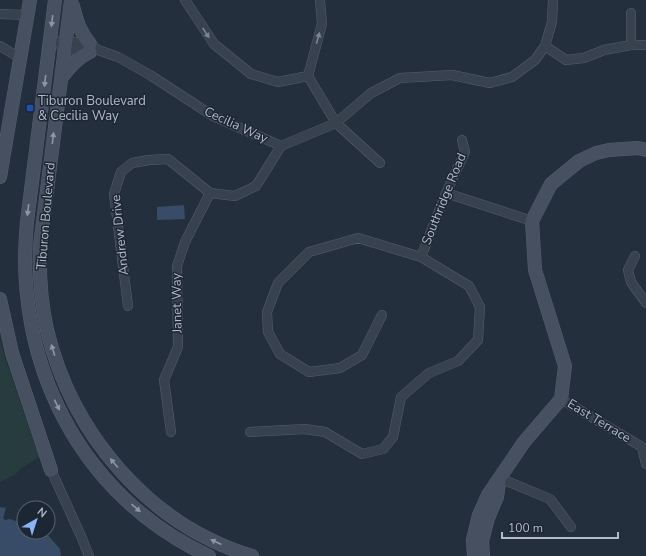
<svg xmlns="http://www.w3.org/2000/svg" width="646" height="556" font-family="'Nunito Sans',sans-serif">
<rect width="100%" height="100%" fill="#242f3e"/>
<polygon fill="#263c3f" points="0,339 4,355 39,457 20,469 16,474 0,482"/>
<g fill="#394c67">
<polygon points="184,205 185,219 157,220 157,207"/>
<polygon points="0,507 6,508 3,518 5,520 10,519 24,524 24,532 43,532 46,533 60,549 61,556 0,556"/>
</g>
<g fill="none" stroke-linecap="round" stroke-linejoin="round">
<defs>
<g id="street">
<polyline points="185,0 214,44 251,74 278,82 308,76"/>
<polyline points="0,14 28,15"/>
<polyline points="49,43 66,41 90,44 98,50 118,57 150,75 213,116 281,146 336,123 371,93 400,78 452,75 490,83 512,77 535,60 545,46 552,22 553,0"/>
<polyline points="631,45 631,13"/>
<polyline points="0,46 20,58"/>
<polyline points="545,46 566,60 584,58 604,50 631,45 646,45"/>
<polyline points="61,47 65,49 91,52"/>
<polyline points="308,76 336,123 380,163"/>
<polyline points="308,76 322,24 320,0"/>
<polyline points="446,193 532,221"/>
<polyline points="635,256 628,270 631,282 646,303"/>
<polyline points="421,257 446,193 465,152 462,140"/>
<polyline points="128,306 114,194 121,172 132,163 149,160 168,159 210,193 235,196 256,186 281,146"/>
<polyline points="561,399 642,447 646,464"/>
<polyline points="171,432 164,380 178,347 177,266 185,242 210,193"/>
<polyline points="250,432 305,429 325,432 362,454 383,449 393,437 401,397 429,373 458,361 478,340 480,307 469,286 421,257 358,238 309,252 278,283 267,312 268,332 280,354 309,372 340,368 362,355 382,315"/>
<polyline points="51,470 81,536 89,556"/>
<polyline points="499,478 550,499 571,527"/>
</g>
<g id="secondary">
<path d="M55,0L27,222C13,361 79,496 209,556"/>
<path d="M71,0L40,246C39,274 41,302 47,330C72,434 149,525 252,556"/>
<path d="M73,6C77,22 80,32 90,44"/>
<path d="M62,77C70,67 77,58 90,52"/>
<polyline points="0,177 30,0"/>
<polyline points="0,299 12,353 51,470"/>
<polyline points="474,556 473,540 479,515 488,495 524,442 561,399 565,366 535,270 532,221 551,184 579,161 596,153 609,150 638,148 646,150"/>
<polyline points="483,556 482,541 488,518 497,497 499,483"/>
</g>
</defs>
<use href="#street" stroke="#565f6c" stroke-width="10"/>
<use href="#secondary" stroke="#565f6c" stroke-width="14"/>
<use href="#street" stroke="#38414e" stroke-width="9"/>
<use href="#secondary" stroke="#465061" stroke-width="13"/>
</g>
<defs><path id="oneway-solid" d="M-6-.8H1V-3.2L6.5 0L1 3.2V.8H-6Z"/></defs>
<g fill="#8e96a5">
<use href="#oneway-solid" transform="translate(52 21) rotate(97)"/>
<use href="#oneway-solid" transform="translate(45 81) rotate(97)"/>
<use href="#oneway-solid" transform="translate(53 138) rotate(-83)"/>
<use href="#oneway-solid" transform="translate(28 210) rotate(97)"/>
<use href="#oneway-solid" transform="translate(53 350) rotate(-107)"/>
<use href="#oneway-solid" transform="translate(57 405) rotate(64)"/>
<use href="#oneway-solid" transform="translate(114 463) rotate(-131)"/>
<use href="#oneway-solid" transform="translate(136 508) rotate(41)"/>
<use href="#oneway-solid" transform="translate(216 542) rotate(-155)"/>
</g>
<g fill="#7c8592">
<use href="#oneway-solid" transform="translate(206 33) rotate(57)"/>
<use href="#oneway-solid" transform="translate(318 38) rotate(-74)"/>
</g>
<rect fill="#1a4fb4" stroke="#1d2633" stroke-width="1.5" x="26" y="104" width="8" height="8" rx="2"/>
<g text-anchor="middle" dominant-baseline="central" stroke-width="3" stroke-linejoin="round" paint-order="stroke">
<g font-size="13" fill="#b4bcc9" stroke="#1d2633" text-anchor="start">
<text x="38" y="101">Tiburon Boulevard<tspan x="38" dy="15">&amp; Cecilia Way</tspan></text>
</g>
<g font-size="13" fill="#b4bcc9" stroke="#1d2633">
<text transform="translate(236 125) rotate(25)">Cecilia Way</text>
<text transform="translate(444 199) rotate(-68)">Southridge Road</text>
<text transform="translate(46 216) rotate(-85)">Tiburon Boulevard</text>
<text transform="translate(120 235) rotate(-96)">Andrew Drive</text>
<text transform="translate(177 303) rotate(-91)">Janet Way</text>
<text transform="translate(599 421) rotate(31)">East Terrace</text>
</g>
</g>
<g transform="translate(36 520) rotate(39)"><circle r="19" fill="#1d2633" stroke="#59626f"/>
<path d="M0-3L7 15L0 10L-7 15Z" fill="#8ab4f8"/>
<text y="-6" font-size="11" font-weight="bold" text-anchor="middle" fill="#b4bcc9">N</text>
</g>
<path d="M502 532v6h116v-6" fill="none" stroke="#b4bcc9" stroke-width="2"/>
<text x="508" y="532" font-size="12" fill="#b4bcc9" stroke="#1d2633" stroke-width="3" paint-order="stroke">100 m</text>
</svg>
